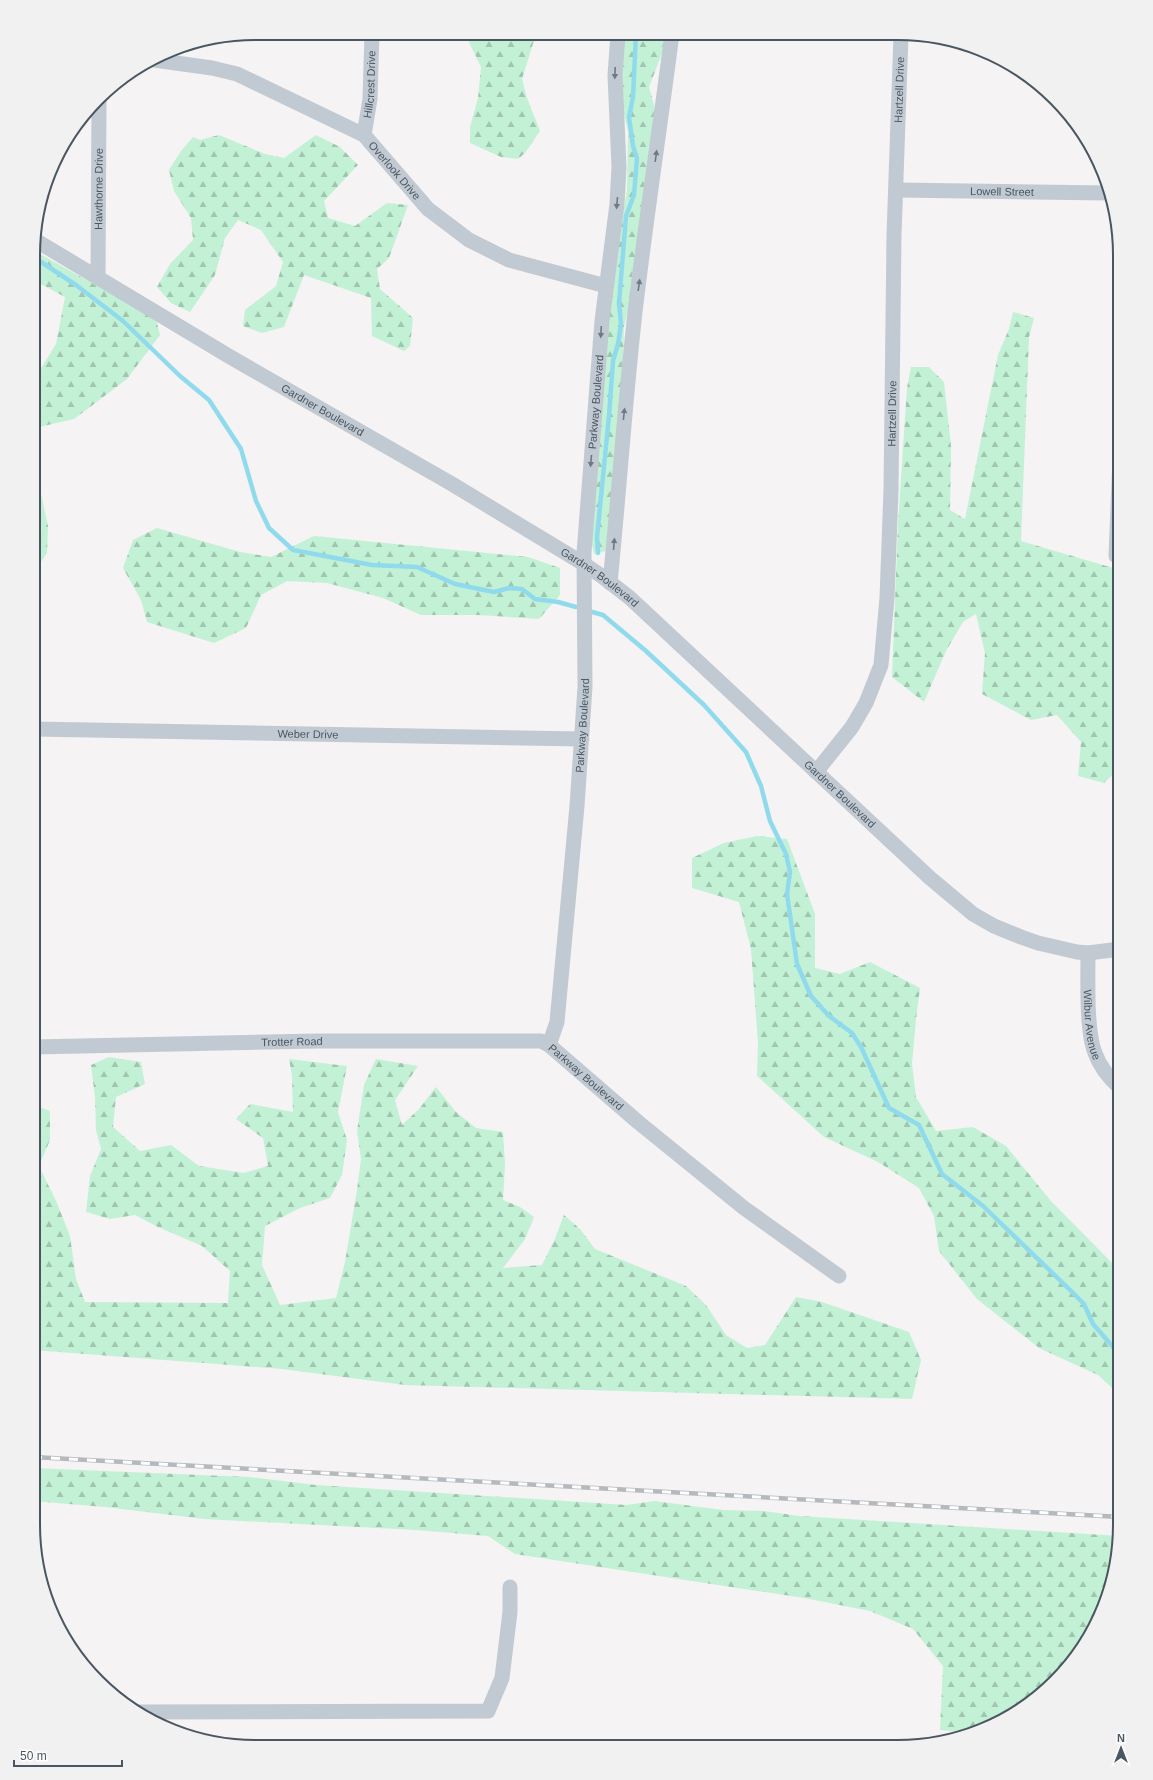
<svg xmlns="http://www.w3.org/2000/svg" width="1153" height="1780" font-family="Helvetica,sans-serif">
<defs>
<pattern id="forest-firs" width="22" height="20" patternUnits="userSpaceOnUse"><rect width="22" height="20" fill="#c3f1d5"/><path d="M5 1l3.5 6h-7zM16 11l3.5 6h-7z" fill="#a0c6b0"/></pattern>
</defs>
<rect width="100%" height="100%" fill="#f5f3f3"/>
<g fill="url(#forest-firs)">
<polygon points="465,34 536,34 522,79 527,98 540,131 525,153 518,159 501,157 470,143 470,127 478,98 481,67"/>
<polygon points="624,34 666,34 663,51 649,87 656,112 632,295 624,327 623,367 606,551 594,554 591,540 604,329 627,190 628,131 621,102"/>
<polygon points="219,135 265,154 284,158 316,135 340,147 358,165 324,201 328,218 355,226 387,203 408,205 389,258 377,269 380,289 413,318 410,346 404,351 372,336 371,298 304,275 284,327 262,333 243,326 245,310 276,286 283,262 261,230 238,220 225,238 215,275 190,312 171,303 157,287 170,264 193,240 191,218 174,191 169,170 181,151 193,137 200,140"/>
<polygon points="35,251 156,319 160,335 127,379 94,404 74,419 39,427 35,436 35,378 56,344 65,297 35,281"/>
<polygon points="1013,312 1034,318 1029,337 1021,541 1120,570 1120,768 1104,783 1078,776 1081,742 1057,715 1031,720 982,694 985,653 976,614 963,622 946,651 924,702 892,677 898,524 907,388 911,367 929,367 944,382 951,446 950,510 965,519 998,355 1009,329"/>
<polygon points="35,474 42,498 48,526 47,553 37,568 34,568"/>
<polygon points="157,528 240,552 271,557 314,536 528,557 560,568 560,595 539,619 478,615 421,615 383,598 327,583 287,581 261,595 246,628 214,643 147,622 141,600 123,568 133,540"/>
<polygon points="757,836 787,839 815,914 815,968 840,974 870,962 920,988 916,1019 912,1064 916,1097 936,1131 973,1127 1006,1146 1050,1200 1120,1271 1120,1395 1098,1375 1039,1348 977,1299 939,1251 934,1216 919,1188 878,1162 824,1137 757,1076 758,1043 751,949 739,902 692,888 692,858 724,843"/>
<polygon points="109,1057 141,1062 145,1084 116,1097 113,1127 140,1151 171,1145 199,1166 244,1173 268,1166 263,1138 236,1119 250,1104 293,1112 292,1076 289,1059 347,1066 338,1112 347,1140 342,1175 330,1198 300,1208 265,1226 262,1265 280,1305 336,1298 345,1262 357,1190 361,1159 357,1131 364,1085 376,1059 418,1066 395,1100 402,1125 419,1109 436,1087 456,1112 476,1128 503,1132 505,1164 503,1200 520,1207 534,1217 525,1239 503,1268 542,1265 555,1239 564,1215 580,1229 595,1249 686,1286 706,1305 726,1335 747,1348 765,1345 796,1297 822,1302 909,1332 921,1360 912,1399 405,1385 282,1369 33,1350 34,1105 50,1111 50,1140 39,1166 57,1203 70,1236 76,1279 85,1302 228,1303 230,1271 202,1246 158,1227 135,1215 110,1219 86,1212 90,1176 101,1149 96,1130 95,1097 91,1065"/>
<polygon points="33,1468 249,1477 316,1485 627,1505 654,1501 723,1510 764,1511 799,1516 1120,1536 1120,1540 1103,1610 1074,1660 1033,1701 983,1730 969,1733 940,1730 943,1666 913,1629 870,1611 804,1598 515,1554 488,1536 416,1530 204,1519 105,1507 33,1501"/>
</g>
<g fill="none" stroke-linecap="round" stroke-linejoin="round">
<g stroke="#90daee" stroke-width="4.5">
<polyline points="35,258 76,285 123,321 180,376 209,400 241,449 256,501 269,528 293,550 372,565 417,567 455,584 494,592 509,588 522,589 535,599 558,602 576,607"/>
<polyline points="598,553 597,537 609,416 613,361 618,344 621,324 619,303 626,216 634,195 637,158 633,146 629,117 633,97 636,34"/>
<polyline points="592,612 603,615 646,651 704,705 746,752 761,786 770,821 786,854 790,872 787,894 797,964 811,996 829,1016 852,1033 861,1047 889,1108 919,1125 942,1174 983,1206 1069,1289 1084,1304 1093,1324 1120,1355"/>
</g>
<g stroke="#c1cad2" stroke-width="15">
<path id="s1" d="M154,60L212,68L237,74L364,135L428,209L469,240L509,260L606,286"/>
<path id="s2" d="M364,135L370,99L372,33"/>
<path id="s3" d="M897,190L1108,193"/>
<path id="s4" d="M35,240L232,358L452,484L584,564L603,577L630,598L930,878L973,914L994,926L1021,937L1038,943L1077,952L1088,953L1120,949"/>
<path id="s5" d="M98,277L99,101"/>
<polyline points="1116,556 1120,458"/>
<path d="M610,583C619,492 625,402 635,312C646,219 660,127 672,34"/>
<path id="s6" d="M34,729L582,739"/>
<path id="s7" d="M816,772L852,727L866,703L881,665L887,598L891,490L894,235L901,35"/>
<path id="s8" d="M1088,953C1088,979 1086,1031 1095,1053C1100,1067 1109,1078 1120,1088"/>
<path id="s9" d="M549,1045L557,1022L577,806L585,687L584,553L602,321L617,204L619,167L615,75L618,34"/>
<path id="s10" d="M34,1047L318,1041H541L549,1045L638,1122L744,1208L839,1276"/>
<polyline points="138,1712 488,1711 502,1678 510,1612 510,1587"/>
</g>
<defs>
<polyline id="rail" points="33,1457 1120,1517"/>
</defs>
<use href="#rail" stroke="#b5b8bd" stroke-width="4.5"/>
<use href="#rail" stroke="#fff" stroke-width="3" stroke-dasharray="9" stroke-linecap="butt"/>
</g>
<defs><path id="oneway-solid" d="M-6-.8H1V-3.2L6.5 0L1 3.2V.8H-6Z"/></defs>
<g fill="#6e7983">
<use href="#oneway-solid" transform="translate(615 73) rotate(92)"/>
<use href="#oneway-solid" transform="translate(656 156) rotate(-82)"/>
<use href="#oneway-solid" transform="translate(617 203) rotate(95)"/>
<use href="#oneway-solid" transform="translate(639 285) rotate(-82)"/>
<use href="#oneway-solid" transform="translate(601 332) rotate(93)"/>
<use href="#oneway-solid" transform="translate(624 414) rotate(-84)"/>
<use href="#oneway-solid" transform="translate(591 461) rotate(95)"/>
<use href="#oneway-solid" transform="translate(614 544) rotate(-85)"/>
</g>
<g text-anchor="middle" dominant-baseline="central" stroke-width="3" stroke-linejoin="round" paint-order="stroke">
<g font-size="11" fill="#4a5661" stroke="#fff">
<text stroke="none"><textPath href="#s2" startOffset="51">Hillcrest Drive</textPath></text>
<text stroke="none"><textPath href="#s7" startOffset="702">Hartzell Drive</textPath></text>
<text stroke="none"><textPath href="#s1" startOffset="272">Overlook Drive</textPath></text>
<text stroke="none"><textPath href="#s5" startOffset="88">Hawthorne Drive</textPath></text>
<text stroke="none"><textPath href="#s3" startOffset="105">Lowell Street</textPath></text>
<text stroke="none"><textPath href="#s9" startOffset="646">Parkway Boulevard</textPath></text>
<text stroke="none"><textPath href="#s4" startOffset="334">Gardner Boulevard</textPath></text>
<text stroke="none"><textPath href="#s7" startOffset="378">Hartzell Drive</textPath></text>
<text stroke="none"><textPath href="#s4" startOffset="658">Gardner Boulevard</textPath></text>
<text stroke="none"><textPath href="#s9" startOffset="322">Parkway Boulevard</textPath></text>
<text stroke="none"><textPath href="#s6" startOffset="274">Weber Drive</textPath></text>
<text stroke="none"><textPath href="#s4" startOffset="982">Gardner Boulevard</textPath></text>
<text stroke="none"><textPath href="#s8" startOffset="72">Wilbur Avenue</textPath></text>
<text stroke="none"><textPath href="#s10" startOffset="258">Trotter Road</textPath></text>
<text stroke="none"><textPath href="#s10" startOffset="565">Parkway Boulevard</textPath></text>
</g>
</g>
<path d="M0 0H1153V1780H0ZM255 40H898A215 215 0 0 1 1113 255V1525A215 215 0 0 1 898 1740H255A215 215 0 0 1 40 1525V255A215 215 0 0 1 255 40Z" fill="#f1f1f2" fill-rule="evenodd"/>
<path fill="none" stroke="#4a5661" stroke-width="2" d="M255 40H898A215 215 0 0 1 1113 255V1525A215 215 0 0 1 898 1740H255A215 215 0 0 1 40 1525V255A215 215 0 0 1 255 40Z"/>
<g transform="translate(1121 1748)" stroke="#ffffff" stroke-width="3" paint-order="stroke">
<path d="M0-3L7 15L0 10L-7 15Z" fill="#4a5661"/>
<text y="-6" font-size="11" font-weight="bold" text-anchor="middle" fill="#4a5661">N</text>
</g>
<path d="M14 1760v6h108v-6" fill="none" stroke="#4a5661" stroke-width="2"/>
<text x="20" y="1760" font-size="12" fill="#4a5661" stroke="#ffffff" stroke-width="3" paint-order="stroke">50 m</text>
</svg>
